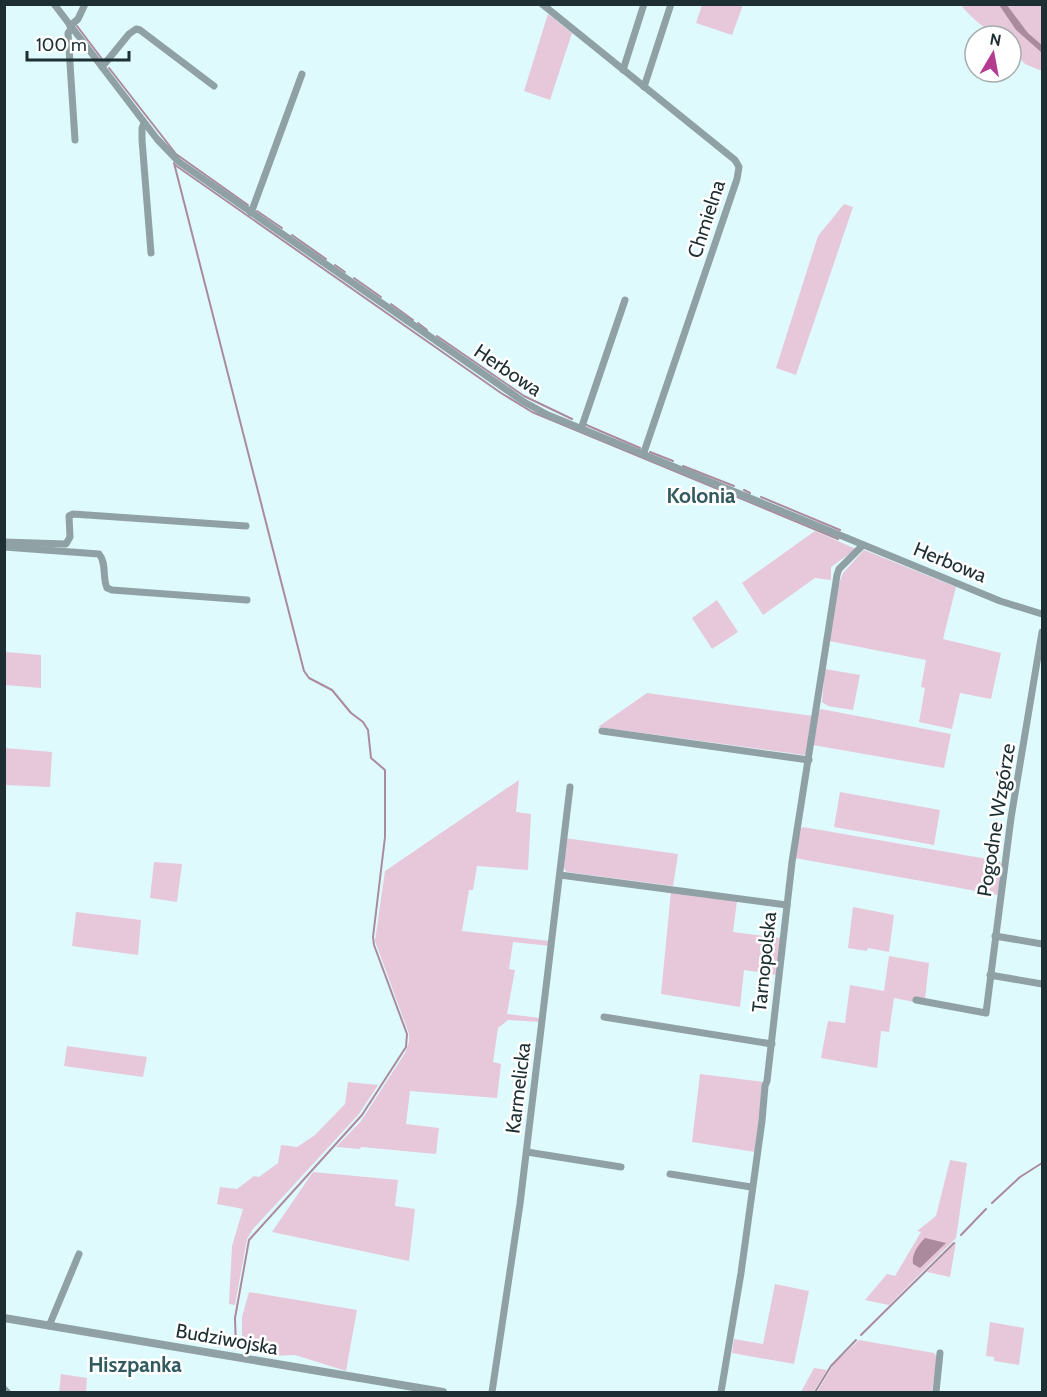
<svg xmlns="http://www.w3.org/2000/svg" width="1047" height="1397" font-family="Cabin,sans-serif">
<rect width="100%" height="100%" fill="#dffafd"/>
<g fill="#e7c8da">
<polygon points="702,5 743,5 732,35 696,23"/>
<path d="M961,5H999L1016,30L1042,53V71L1025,64L1011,49V36C991,36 973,20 961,5Z"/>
<polygon points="1007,5 1042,5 1042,45 1028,33"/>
<polygon points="548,14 572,33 550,100 524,91"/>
<polygon points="844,204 853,207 796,375 776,368 818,236"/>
<polygon points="815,531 856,549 831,567 831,580 815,578 763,615 742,583"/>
<polygon points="864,550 956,587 943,639 1001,653 991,699 960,693 952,729 919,722 925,688 921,687 926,660 829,641 838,586 843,573"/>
<polygon points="717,600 738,632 712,649 692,618"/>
<polygon points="6,652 41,655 41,688 5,685"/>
<polygon points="825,669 860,675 853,710 828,706 822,702"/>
<polygon points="647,693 813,716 807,753 804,755 598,727"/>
<polygon points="821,709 951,734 944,768 813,745 818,711"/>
<polygon points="5,748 52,752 50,787 5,785"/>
<polygon points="519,780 516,812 531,814 528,870 477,866 473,890 469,890 462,931 550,941 550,946 513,942 509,969 515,970 507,1014 540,1018 540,1022 508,1020 498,1028 493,1062 501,1064 497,1098 410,1091 406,1124 439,1128 436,1154 361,1147 360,1149 336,1147 361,1121 405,1053 409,1042 409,1034 375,941 385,871"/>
<polygon points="840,792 940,810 934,845 834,827"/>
<polygon points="803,827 999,861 1002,865 998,895 795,858 799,830"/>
<polygon points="565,838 678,854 673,886 567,872 562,866"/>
<polygon points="154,862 182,864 177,902 150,898"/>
<polygon points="671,891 737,901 733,932 780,938 777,975 744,970 740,1007 661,994"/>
<polygon points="853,907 894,915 889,952 868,948 867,951 848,948"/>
<polygon points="76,912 141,920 138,955 72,946"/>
<polygon points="889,956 929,963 925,999 914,1002 894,998 889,1032 881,1031 877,1068 821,1058 828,1021 845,1023 850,985 884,991"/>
<polygon points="67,1046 147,1057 143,1077 64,1066"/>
<polygon points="700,1074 765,1082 755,1152 692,1142"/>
<polygon points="348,1082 378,1085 359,1114 253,1229 247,1239 235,1305 229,1304 232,1246 243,1209 217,1204 220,1187 237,1189 254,1176 259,1177 278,1163 281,1145 297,1147 315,1135 345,1104"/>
<polygon points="950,1160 967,1163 956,1238 889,1305 865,1300 887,1274 895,1276 921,1232 917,1231 936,1216"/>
<polygon points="313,1172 398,1180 395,1206 415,1209 409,1261 272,1232"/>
<polygon points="956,1242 950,1277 927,1272"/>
<polygon points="775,1284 809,1291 794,1364 732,1353 734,1339 763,1344"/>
<polygon points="249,1292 357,1310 346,1371 295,1355 271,1356 242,1350 242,1317"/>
<polygon points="990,1322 1024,1328 1019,1365 994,1361 994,1357 986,1356"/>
<polygon points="859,1340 934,1353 937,1357 932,1392 817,1392 834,1364"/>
<polygon points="814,1368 827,1370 813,1392 801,1392"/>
<polygon points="61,1374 87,1378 86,1392 59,1392"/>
</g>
<g fill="#ab8a9d">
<polygon points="999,5 1007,5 1028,33 1042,45 1042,53 1016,30"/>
<path d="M925,1238L946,1243L920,1268L913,1264C911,1255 918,1245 925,1238Z"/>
</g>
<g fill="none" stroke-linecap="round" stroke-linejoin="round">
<g stroke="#ab8a9d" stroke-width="2">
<polyline points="77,26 102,59"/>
<polyline points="109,68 176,154 248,205"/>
<polyline points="174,163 304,671 309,678 332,690 351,713 363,722 368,730 371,758 385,770 385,837 373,937 374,945 407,1034 406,1047 362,1115 249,1240 235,1318 236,1348"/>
<polyline points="175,165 501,393 532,412 838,539"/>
<polyline points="257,211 282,228"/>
<polyline points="292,235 326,259"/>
<polyline points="335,265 345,272"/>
<polyline points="354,278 381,297"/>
<polyline points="391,304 413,320"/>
<polyline points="418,323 427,330"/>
<polyline points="437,336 524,396 572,419"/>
<polyline points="584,424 640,448"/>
<polyline points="650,452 673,461"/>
<polyline points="683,466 734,486"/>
<polyline points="744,490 750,493"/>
<polyline points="761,497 840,530"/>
<polyline points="992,1203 1020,1177 1042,1163"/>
<polyline points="961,1235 986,1209"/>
<polyline points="861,1335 954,1243"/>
<polyline points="815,1392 831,1366 856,1340"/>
</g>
<g stroke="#8fa1a4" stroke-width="7">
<polyline points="54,4 157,139 179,162 524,402 548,415 1000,601 1042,614"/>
<polyline points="542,4 735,160 739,167 737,179 643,455"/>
<polyline points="70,26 78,19 85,4"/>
<polyline points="72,28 68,33 75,140"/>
<polyline points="102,67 129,34 136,29 140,30 214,86"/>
<polyline points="623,70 644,4"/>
<polyline points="644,87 671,4"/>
<polyline points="144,123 142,128 142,140 151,253"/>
<polyline points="251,213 302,74"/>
<polyline points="581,429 625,300"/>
<polyline points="4,542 66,544 70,537 69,516 73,514 246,526"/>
<path d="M4,547L99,554C107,563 102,577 107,588L112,590L247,600"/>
<polyline points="602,731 809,760"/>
<polyline points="560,875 787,905"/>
<polyline points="995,936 1042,944"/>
<polyline points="990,975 1042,984"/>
<polyline points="916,1000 986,1013 1011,818 1042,632"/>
<polyline points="604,1017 772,1044"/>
<polyline points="527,1152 621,1167"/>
<polyline points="670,1174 751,1187"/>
<polyline points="49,1326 79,1254"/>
<polyline points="4,1389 7,1392"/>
<polyline points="492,1392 520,1204 570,787"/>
<polyline points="721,1392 741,1273 762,1121 765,1086 767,1081 792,862 837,575 839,569 863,545"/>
<polyline points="936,1392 940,1353"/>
</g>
<polyline stroke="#8fa1a4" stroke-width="8" points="4,1318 443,1392"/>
</g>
<g text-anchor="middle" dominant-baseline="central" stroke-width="5" stroke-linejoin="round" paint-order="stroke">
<g font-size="20" fill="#1d2f32" stroke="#fff">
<text transform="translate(706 219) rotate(-72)">Chmielna</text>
<text transform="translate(508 370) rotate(34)">Herbowa</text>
<text transform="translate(950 562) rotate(22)">Herbowa</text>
<text transform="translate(996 820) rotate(-81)">Pogodne Wzgórze</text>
<text transform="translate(764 962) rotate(-84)">Tarnopolska</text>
<text transform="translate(518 1088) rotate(-83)">Karmelicka</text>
<text transform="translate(227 1339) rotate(10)">Budziwojska</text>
</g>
<g font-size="21" font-weight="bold" fill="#325b60" stroke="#fff">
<text x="701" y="495">Kolonia</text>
<text x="135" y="1364">Hiszpanka</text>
</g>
</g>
<rect width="1047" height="1397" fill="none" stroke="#1d2f32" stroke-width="12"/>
<g transform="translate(993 54) rotate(10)"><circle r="28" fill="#ffffff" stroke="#a5acad" stroke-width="1.5"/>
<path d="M0-4.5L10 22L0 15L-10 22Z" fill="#b43b8e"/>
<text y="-9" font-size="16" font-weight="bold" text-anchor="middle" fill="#1d2f32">N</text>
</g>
<path d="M27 51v9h102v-9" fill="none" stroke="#1d2f32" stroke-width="3"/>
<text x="36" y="51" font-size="18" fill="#1d2f32" stroke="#ffffff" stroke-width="4.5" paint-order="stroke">100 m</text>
</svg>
